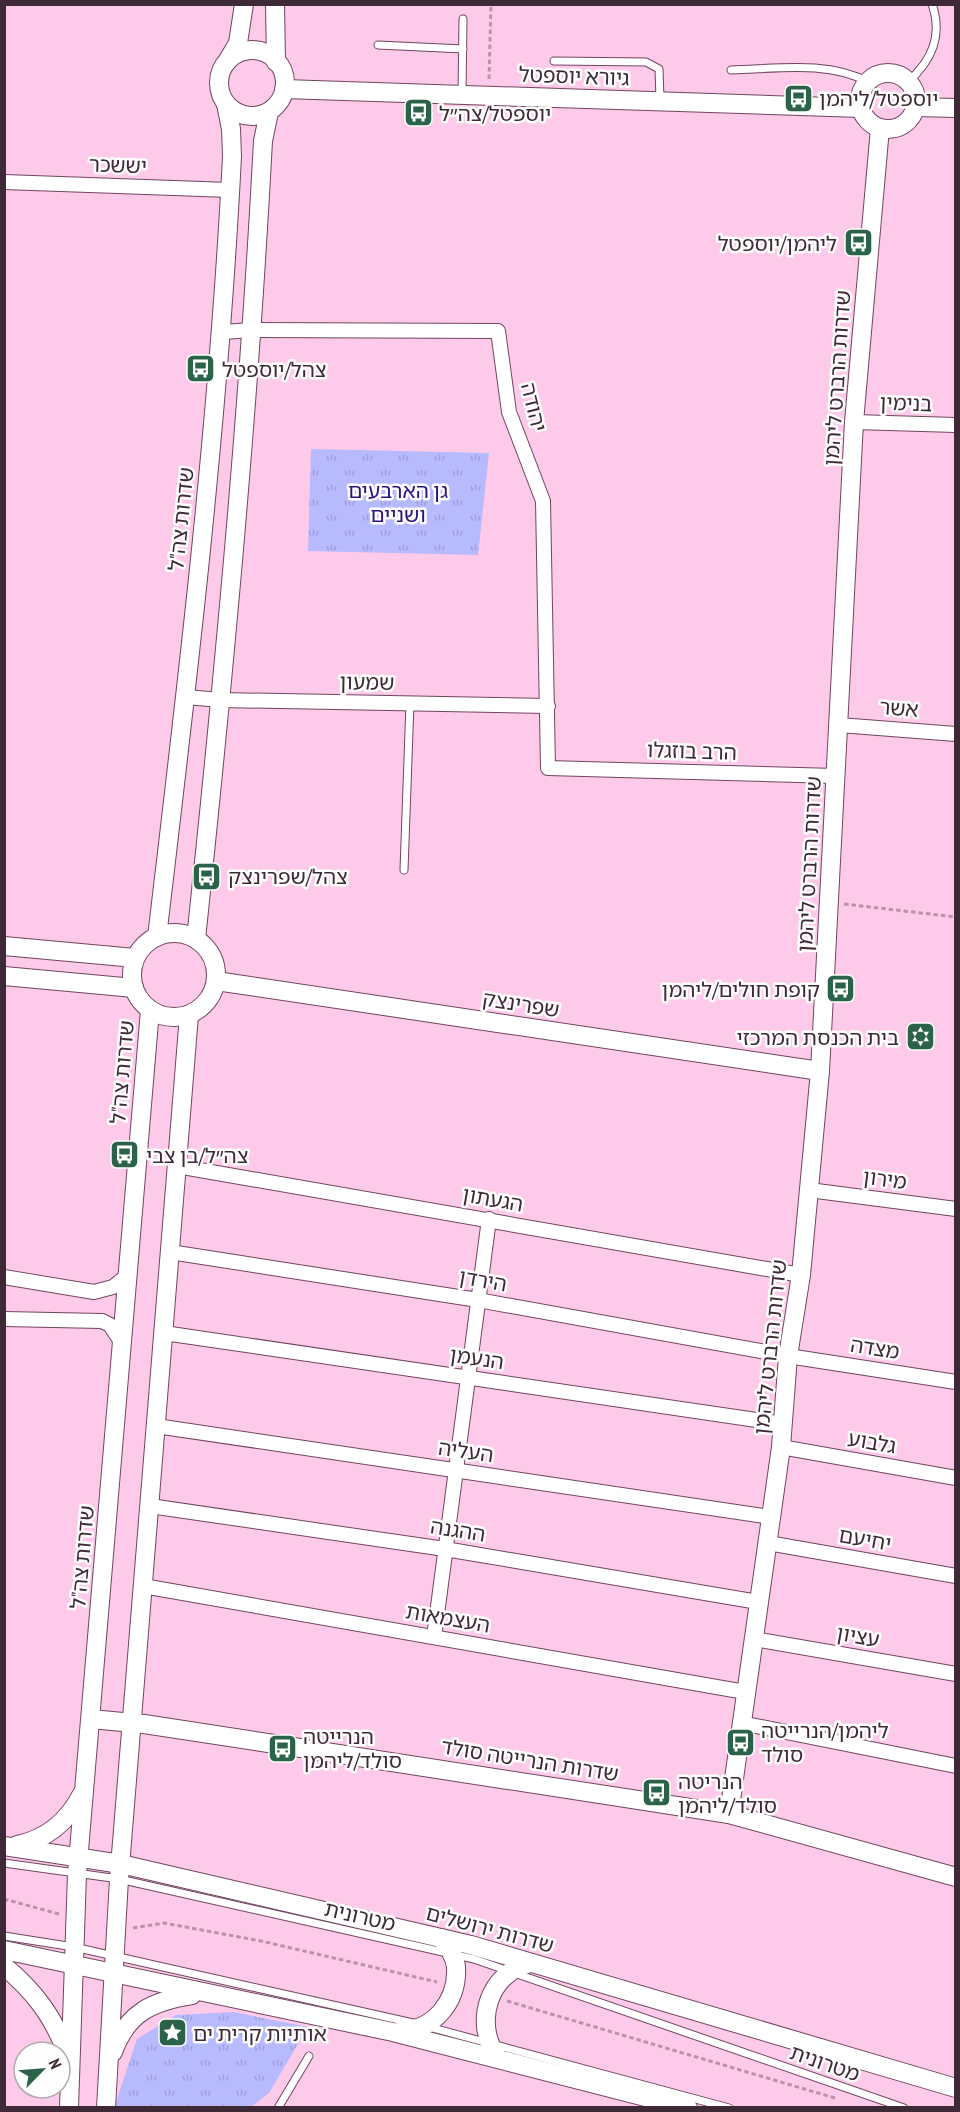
<svg xmlns="http://www.w3.org/2000/svg" width="960" height="2112" font-family="'PT Sans Narrow','Noto Sans Hebrew',sans-serif">
<defs>
<pattern id="park-tufts" width="24" height="20" patternUnits="userSpaceOnUse" patternTransform="scale(1.5)"><rect width="24" height="20" fill="#b7bafe"/><path d="M3 7l-1-3M5 7V3M7 7l1-3M15 17l-1-3M17 17v-4M19 17l1-3" fill="none" stroke="#9ea0da"/></pattern>
</defs>
<rect width="100%" height="100%" fill="#fecae9"/>
<g fill="url(#park-tufts)">
<polygon points="311,449 489,453 478,555 308,551"/>
<polygon points="233,2012 308,2027 269,2093 251,2107 114,2108 137,2039 176,2015"/>
</g>
<g fill="none" stroke-linecap="round" stroke-linejoin="round">
<defs>
<g id="lane">
<polyline points="378,45 463,49"/>
<polyline points="554,61 646,62 659,69 660,99"/>
<path d="M731,70C775,69 828,60 868,82"/>
<path d="M908,82C932,60 943,36 932,4"/>
<polyline points="462,94 463,19"/>
<polyline points="404,870 410,703"/>
<polyline points="4,1863 119,1879 474,1959 904,2108"/>
<polyline points="4,1936 74,1947 413,2023"/>
<polyline points="429,2027 729,2108"/>
<polyline points="278,2108 309,2056"/>
</g>
<g id="street">
<polyline points="4,182 230,190"/>
<polyline points="222,332 253,330 498,331 509,412 543,501 548,768 836,776"/>
<polyline points="854,422 956,425"/>
<polyline points="185,697 221,700 548,706"/>
<polyline points="839,725 956,734"/>
<polyline points="177,1166 801,1275"/>
<polyline points="809,1190 956,1209"/>
<polyline points="170,1252 478,1300 788,1356 956,1382"/>
<polyline points="4,1277 94,1292 113,1287 128,1275"/>
<polyline points="4,1319 102,1321 110,1325 122,1343"/>
<polyline points="164,1333 784,1424"/>
<polyline points="156,1426 771,1517"/>
<polyline points="781,1447 956,1478"/>
<polyline points="150,1506 445,1549 758,1602"/>
<polyline points="768,1543 956,1576"/>
<polyline points="143,1586 745,1692"/>
<polyline points="434,1637 489,1219"/>
<polyline points="754,1639 956,1674"/>
<polyline points="741,1723 956,1766"/>
</g>
<g id="secondary">
<polyline points="275,4 276,62"/>
<circle cx="252" cy="83" r="33"/>
<polyline points="228,60 238,43 244,4"/>
<circle cx="888" cy="101" r="28"/>
<polyline points="284,89 861,108"/>
<polyline points="916,107 956,108"/>
<circle cx="174" cy="975" r="42"/>
<path d="M157,937C188,677 219,417 232,156L231,129L226,104"/>
<path d="M196,939C224,673 249,408 263,141L269,112"/>
<polyline points="4,946 135,958"/>
<polyline points="4,976 134,988"/>
<polyline points="216,981 820,1071"/>
<polyline points="91,1719 144,1724 729,1814 956,1877"/>
<polyline points="729,1814 781,1447 788,1356 801,1275 820,1071 854,422 880,128"/>
<path d="M17,1845C48,1839 68,1821 82,1794"/>
<polyline points="4,1846 121,1864 471,1945 956,2088"/>
<polyline points="4,1950 393,2032 688,2108"/>
<path d="M4,1966C34,1991 53,2016 67,2053"/>
<path d="M401,2031C434,2030 458,2001 456,1967C455,1956 448,1947 441,1938"/>
<path d="M113,2052C127,2013 152,2001 192,1995"/>
<path d="M497,2057C473,2022 489,1972 531,1963"/>
<polyline points="69,2108 77,1874 150,1010"/>
<polyline points="106,2108 119,1879 189,1015"/>
</g>
</defs>
<use href="#lane" stroke="#704560" stroke-width="9"/>
<use href="#street" stroke="#704560" stroke-width="16"/>
<use href="#secondary" stroke="#704560" stroke-width="20"/>
<g stroke="#bb92aa" stroke-width="3" stroke-dasharray="4.5 3" stroke-linecap="butt">
<polyline points="489,79 491,4"/>
<polyline points="844,904 956,917"/>
<polyline points="4,1899 59,1914"/>
<polyline points="133,1928 164,1923 261,1941 437,1982"/>
<polyline points="507,2001 835,2098"/>
</g>
<use href="#lane" stroke="#fff" stroke-width="7"/>
<use href="#street" stroke="#fff" stroke-width="14"/>
<use href="#secondary" stroke="#fff" stroke-width="18"/>
</g>
<defs>
<symbol id="bus-square" viewBox="-11 -11 22 22"><rect x="-9" y="-9" width="18" height="18" rx="4" fill="#2b624a" stroke="#fdfdfd"/><path d="M-5-6H5V4H4V6H2V4H-2V6H-4V4H-5ZM-3.5-4V0h7V-4ZM-3.5 1.2v1.5H-2V1.2ZM2 1.2v1.5H3.5V1.2Z" fill="#fff"/></symbol>
<symbol id="synagogue-square" viewBox="-11 -11 22 22"><rect x="-9" y="-9" width="18" height="18" rx="4" fill="#2b624a" stroke="#fdfdfd"/><path d="M0-6.5L5.6 3.2H-5.6ZM0 6.5L5.6-3.2H-5.6Z" fill="#fff"/></symbol>
<symbol id="sight-square" viewBox="-11 -11 22 22"><rect x="-9" y="-9" width="18" height="18" rx="4" fill="#2b624a" stroke="#fdfdfd"/><path d="M0-6L1.8-2.2L6-1.7L2.9 1.2L3.7 5.4L0 3.3L-3.7 5.4L-2.9 1.2L-6-1.7L-1.8-2.2Z" fill="#fff"/></symbol>
</defs>
<g fill-rule="evenodd">
<use href="#bus-square" x="782" y="82" width="33" height="33"/>
<use href="#bus-square" x="402" y="96" width="33" height="33"/>
<use href="#bus-square" x="842" y="226" width="33" height="33"/>
<use href="#bus-square" x="184" y="352" width="33" height="33"/>
<use href="#bus-square" x="190" y="860" width="33" height="33"/>
<use href="#bus-square" x="824" y="972" width="33" height="33"/>
<use href="#synagogue-square" x="904" y="1020" width="33" height="33"/>
<use href="#bus-square" x="108" y="1138" width="33" height="33"/>
<use href="#bus-square" x="724" y="1726" width="33" height="33"/>
<use href="#bus-square" x="266" y="1732" width="33" height="33"/>
<use href="#bus-square" x="640" y="1776" width="33" height="33"/>
<use href="#sight-square" x="156" y="2016" width="33" height="33"/>
</g>
<g text-anchor="middle" dominant-baseline="central" stroke-width="5" stroke-linejoin="round" paint-order="stroke">
<g font-size="21" fill="#3e2a36" stroke="#fdfdfd">
<text transform="translate(574 76) rotate(2)">גיורא יוספטל</text>
<text transform="translate(118 165) rotate(2)">יששכר</text>
<text transform="translate(837 378) rotate(-86)">שדרות הרברט ליהמן</text>
<text transform="translate(906 403) rotate(2)">בנימין</text>
<text transform="translate(534 407) rotate(76)">יהודה</text>
<text transform="translate(181 519) rotate(-84)">שדרות צה"ל</text>
<text transform="translate(367 682) rotate(1)">שמעון</text>
<text transform="translate(899 708) rotate(4)">אשר</text>
<text transform="translate(692 751) rotate(2)">הרב בוזגלו</text>
<text transform="translate(809 864) rotate(-87)">שדרות הרברט ליהמן</text>
<text transform="translate(521 1004) rotate(9)">שפרינצק</text>
<text transform="translate(122 1072) rotate(-85)">שדרות צה"ל</text>
<text transform="translate(885 1179) rotate(7)">מירון</text>
<text transform="translate(493 1199) rotate(10)">הגעתון</text>
<text transform="translate(483 1280) rotate(10)">הירדן</text>
<text transform="translate(770 1347) rotate(-84)">שדרות הרברט ליהמן</text>
<text transform="translate(875 1348) rotate(9)">מצדה</text>
<text transform="translate(477 1358) rotate(8)">הנעמן</text>
<text transform="translate(872 1442) rotate(10)">גלבוע</text>
<text transform="translate(466 1451) rotate(8)">העליה</text>
<text transform="translate(458 1530) rotate(9)">ההגנה</text>
<text transform="translate(865 1539) rotate(10)">יחיעם</text>
<text transform="translate(82 1557) rotate(-85)">שדרות צה"ל</text>
<text transform="translate(448 1618) rotate(10)">העצמאות</text>
<text transform="translate(858 1636) rotate(10)">עציון</text>
<text transform="translate(530 1760) rotate(9)">שדרות הנרייטה סולד</text>
<text transform="translate(360 1916) rotate(13)">מטרונית</text>
<text transform="translate(490 1929) rotate(15)">שדרות ירושלים</text>
<text transform="translate(825 2063) rotate(19)">מטרונית</text>
</g>
<g font-size="21" fill="#3e2a36" stroke="#fdfdfd" text-anchor="start">
<text x="819" y="98">יוספטל/ליהמן</text>
<text x="439" y="113">יוספטל/צה״ל</text>
<text x="837" y="243" text-anchor="end">ליהמן/יוספטל</text>
<text x="222" y="369">צהל/יוספטל</text>
<text x="228" y="876">צהל/שפרינצק</text>
<text x="820" y="989" text-anchor="end">קופת חולים/ליהמן</text>
<text x="899" y="1037" text-anchor="end">בית הכנסת המרכזי</text>
<text x="146" y="1155">צה״ל/בן צבי</text>
<text x="761" y="1730">ליהמן/הנרייטה<tspan x="761" dy="24">סולד</tspan></text>
<text x="303" y="1736">הנרייטה<tspan x="303" dy="24">סולד/ליהמן</tspan></text>
<text x="678" y="1781">הנריטה<tspan x="678" dy="24">סולד/ליהמן</tspan></text>
<text x="193" y="2033">אותיות קרית ים</text>
</g>
<g font-size="21" fill="#2c137c" stroke="#fdfdfd">
<text x="398" y="490">גן הארבעים<tspan x="398" dy="24">ושניים</tspan></text>
</g>
</g>
<rect width="960" height="2112" fill="none" stroke="#3e2a36" stroke-width="12"/>
<g transform="translate(42 2070) rotate(65)"><circle r="28" fill="#fdfdfd" stroke="#b1a9ad" stroke-width="1.5"/>
<path d="M0-4.5L10 22L0 15L-10 22Z" fill="#2b624a"/>
<text y="-9" font-size="16" font-weight="bold" text-anchor="middle" fill="#3e2a36">N</text>
</g>
</svg>
